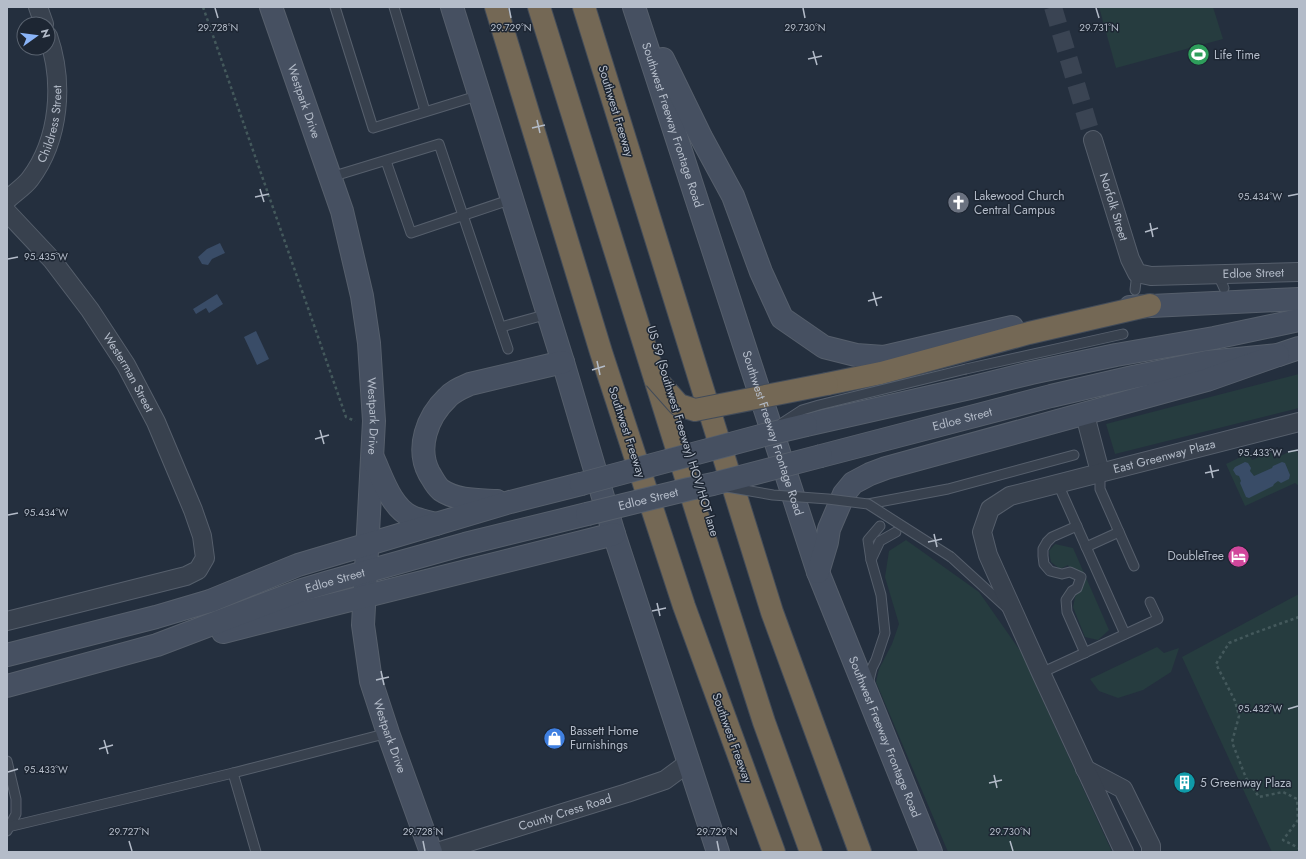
<svg xmlns="http://www.w3.org/2000/svg" width="1306" height="859" font-family="Jost,sans-serif">
<rect width="100%" height="100%" fill="#242f3e"/>
<g fill="#263c3f">
<polygon points="1099,7 1213,7 1223,39 1116,68"/>
<polygon points="1299,374 1299,408 1115,454 1106,424"/>
<polygon points="1295,449 1299,455 1299,486 1295,483 1245,506 1226,464 1249,453 1252,460 1271,452 1274,459"/>
<polygon points="906,540 979,592 1021,652 1112,852 948,852 876,682 879,669 892,644 899,624 885,577 889,551"/>
<polygon points="1055,544 1073,548 1109,630 1098,640 1085,637 1073,607 1077,588 1068,565 1060,569 1051,562 1049,551"/>
<polygon points="1299,594 1299,852 1272,852 1182,657"/>
<polygon points="1157,647 1164,653 1179,648 1171,672 1143,690 1118,698 1099,691 1090,679"/>
</g>
<g fill="#394c67">
<polygon points="220,243 225,253 212,259 208,265 202,264 198,257 207,249"/>
<polygon points="217,294 223,304 209,313 206,308 196,314 193,309"/>
<polygon points="256,331 269,359 257,365 244,337"/>
<polygon points="1245,462 1248,463 1251,468 1250,471 1254,476 1272,468 1273,466 1282,462 1285,463 1290,475 1289,479 1281,483 1278,481 1274,484 1273,486 1249,498 1246,497 1240,483 1241,481 1239,476 1236,475 1233,470 1235,467"/>
</g>
<g fill="none" stroke-linecap="round" stroke-linejoin="round">
<polyline stroke="#3a4453" stroke-width="18" stroke-dasharray="18 9" stroke-linecap="butt" points="1053,7 1093,140"/>
<defs>
<g id="service">
<polyline points="335,7 373,128 480,95"/>
<polyline points="394,7 425,111"/>
<polyline points="386,161 411,233 512,199"/>
<polyline points="331,177 439,144 508,349"/>
<polyline points="1218,275 1224,288"/>
<polyline points="1135,290 1137,273"/>
<polyline points="501,327 548,314"/>
<polyline points="966,369 1123,334"/>
<polyline points="1100,472 1100,489 1134,566"/>
<polyline points="1058,484 1125,634"/>
<polyline points="868,504 948,489 1074,455"/>
<polyline points="1077,526 1052,537 1047,542 1043,549 1043,556 1044,564 1050,571 1062,574 1070,572 1081,577 1077,588 1072,591 1066,600 1067,612 1085,653"/>
<polyline points="1086,547 1119,532"/>
<polyline points="951,557 1008,609"/>
<polyline points="871,560 868,540 880,526"/>
<polyline points="1041,673 1158,619 1150,602"/>
<polyline points="868,684 872,668 876,660 885,633 881,595 871,560 880,541 896,532"/>
<polyline points="7,761 16,799 16,814 7,831"/>
<polyline points="233,773 388,733"/>
<polyline points="7,826 8,827 233,773 256,852"/>
</g>
<g id="minor">
<polyline points="38,7 44,24"/>
<path id="s1" d="M1093,140L1130,259L1137,273L1151,276L1299,272"/>
<path id="s2" d="M7,200C14,193 24,187 30,179C60,139 64,82 48,36"/>
<path id="s3" d="M7,212L52,260L90,310L126,365L156,422L193,510L202,536L205,558L198,570L186,576L7,621"/>
<polyline points="1085,415 1100,472"/>
<polyline points="1085,769 1123,789 1151,846 1151,852"/>
<path id="s4" d="M437,852L627,793L665,780L688,763"/>
<path id="s5" d="M1124,852L1041,673L988,555L982,532L990,509L1010,496L1299,422"/>
</g>
<g id="secondary">
<path id="s6" d="M271,7L342,211L362,296L369,343L374,421L363,625L371,681L388,733L431,852"/>
<polyline points="452,7 563,362 614,534 718,852"/>
<path id="s7" d="M634,7L818,572L931,852"/>
<polyline points="663,59 701,137 733,196 761,272 782,318 824,347 856,355 884,357 1012,327"/>
<polyline points="1130,307 1299,299"/>
<polyline points="806,425 970,388 1031,373 1116,355 1214,338 1299,320"/>
<path id="s8" d="M821,456L1051,396L1133,377L1207,362L1278,355L1299,348"/>
<path d="M373,458C382,477 391,508 412,517C419,520 428,522 436,524"/>
<path d="M497,501C479,500 457,501 441,490C435,485 433,479 429,473C416,448 427,417 447,398C453,391 461,388 470,384L563,362"/>
<polyline points="818,572 827,542 829,529 844,494 853,483 870,474 886,468 1207,380 1278,355"/>
<polyline points="223,632 614,534"/>
<polyline points="7,655 156,617 210,601 298,565 510,502 581,484"/>
<path id="s9" d="M7,686L157,645L302,590L329,582L465,544L587,514"/>
</g>
<g id="motorway">
<polyline points="496,7 601,352 684,606 774,852"/>
<polyline points="539,7 701,526 764,722 811,852"/>
<polyline points="584,7 772,612 860,852"/>
<polyline points="827,384 881,373 1029,333 1150,305"/>
</g>
</defs>
<use href="#service" stroke="#565f6c" stroke-width="11"/>
<use href="#minor" stroke="#565f6c" stroke-width="20"/>
<use href="#secondary" stroke="#565f6c" stroke-width="24"/>
<use href="#motorway" stroke="#434c59" stroke-width="24"/>
<g stroke="#44595c" stroke-width="2.5" stroke-dasharray="3 3" stroke-linecap="butt">
<polyline points="203,7 346,417 355,421"/>
<polyline points="1299,617 1254,633 1229,643 1216,664 1235,701 1239,716 1232,742 1246,778 1259,797 1283,792 1297,799 1298,820 1283,840 1299,848"/>
</g>
<use href="#service" stroke="#38414e" stroke-width="9"/>
<use href="#minor" stroke="#38414e" stroke-width="18"/>
<use href="#secondary" stroke="#465061" stroke-width="22"/>
<use href="#motorway" stroke="#746855" stroke-width="22"/>
<defs>
<g id="service-bridge">
<polyline points="782,423 802,410 819,405 966,369"/>
<polyline points="727,487 773,495 828,499 868,504 951,557"/>
</g>
<g id="secondary-bridge">
<polyline points="581,484 764,435 806,425"/>
<path id="s10" d="M587,514L689,489L713,484L821,456"/>
</g>
<polyline id="motorway-bridge" points="655,378 679,405 695,410 827,384"/>
</defs>
<use href="#service-bridge" stroke="#565f6c" stroke-width="11" stroke-linecap="butt"/>
<use href="#secondary-bridge" stroke="#565f6c" stroke-width="24" stroke-linecap="butt"/>
<use href="#motorway-bridge" stroke="#434c59" stroke-width="24" stroke-linecap="butt"/>
<use href="#service-bridge" stroke="#38414e" stroke-width="9"/>
<use href="#secondary-bridge" stroke="#465061" stroke-width="22"/>
<use href="#motorway-bridge" stroke="#746855" stroke-width="22"/>
</g>
<path fill="none" stroke="#b4bcc9" stroke-width="1.5" d="M215,8L218,18M509,8L511,18M803,8L805,18M1096,8L1099,18M813,51L817,65M808,59L822,56M537,120L540,133M532,128L545,125M260,189L264,202M1288,196L1298,194M255,197L269,194M1150,223L1153,237M1145,232L1158,228M8,259L18,257M873,292L877,306M868,301L882,297M597,361L600,375M592,370L605,366M320,430L324,444M315,439L329,435M1288,452L1298,450M1210,465L1213,478M1205,473L1219,470M8,515L18,513M934,534L937,547M928,542L942,539M657,603L660,616M652,611L666,608M381,671L384,685M376,680L389,677M1288,709L1298,706M104,740L108,754M99,749L113,745M8,772L18,769M994,775L997,788M989,783L1002,780M129,841L132,851M423,841L425,851M717,841L719,851M1010,841L1013,851"/>
<defs>
<symbol id="stadium-disc" viewBox="-11 -11 22 22"><circle r="9.5" fill="#2e9e5b" stroke="#1d2633"/><path d="M0-5a6.5 5 0 1 0 0 10a6.5 5 0 1 0 0-10ZM-3.5-1.8h7v3.6h-7Z" fill="#fff"/></symbol>
<symbol id="church-disc" viewBox="-11 -11 22 22"><circle r="9.5" fill="#6b7280" stroke="#1d2633"/><path d="M-1.2-6h2.4v3.5h3.3v2.4h-3.3V6h-2.4V-.1h-3.3v-2.4h3.3Z" fill="#fff"/></symbol>
<symbol id="hotel-disc" viewBox="-11 -11 22 22"><circle r="9.5" fill="#d1479c" stroke="#1d2633"/><path d="M-6-4.5h1.5V1H6V5H4.5V3h-9V5H-6ZM-4 0a1.8 1.8 0 1 1 3.6 0ZM.5 0V-2.5h3Q6-2.5 6 0Z" fill="#fff"/></symbol>
<symbol id="shop-disc" viewBox="-11 -11 22 22"><circle r="9.5" fill="#3f7fe0" stroke="#1d2633"/><path d="M-5-2.5h2.3a2.7 3.5 0 0 1 5.4 0H5L5.5 6h-11ZM-1.5-2.5h3a1.5 2.3 0 0 0-3 0Z" fill="#fff"/></symbol>
<symbol id="building-disc" viewBox="-11 -11 22 22"><circle r="9.5" fill="#0f9aa8" stroke="#1d2633"/><path d="M-4-6H4V6H1V3H-1V6H-4ZM-2.5-4.3h1.7v1.8h-1.7ZM.8-4.3h1.7v1.8H.8ZM-2.5-1h1.7V.8h-1.7ZM.8-1h1.7V.8H.8Z" fill="#fff"/></symbol>
</defs>
<g fill-rule="evenodd">
<use href="#stadium-disc" x="1186" y="42" width="25" height="25"/>
<use href="#church-disc" x="946" y="190" width="25" height="25"/>
<use href="#hotel-disc" x="1226" y="544" width="25" height="25"/>
<use href="#shop-disc" x="542" y="726" width="25" height="25"/>
<use href="#building-disc" x="1172" y="770" width="25" height="25"/>
</g>
<g text-anchor="middle" dominant-baseline="central" stroke-width="3" stroke-linejoin="round" paint-order="stroke">
<g font-size="12" fill="#b4bcc9" stroke="#1d2633" text-anchor="start">
<text x="1214" y="55">Life Time</text>
<text x="974" y="196">Lakewood Church<tspan x="974" dy="14">Central Campus</tspan></text>
<text x="1224" y="556" text-anchor="end">DoubleTree</text>
<text x="570" y="731">Bassett Home<tspan x="570" dy="14">Furnishings</tspan></text>
<text x="1200" y="783">5 Greenway Plaza</text>
</g>
<g font-size="12" fill="#b4bcc9" stroke="#1d2633">
<text stroke="none"><textPath href="#s6" startOffset="100">Westpark Drive</textPath></text>
<text transform="translate(616 111) rotate(73)">Southwest Freeway</text>
<text stroke="none"><textPath href="#s2" startOffset="91">Childress Street</textPath></text>
<text stroke="none"><textPath href="#s7" startOffset="124">Southwest Freeway Frontage Road</textPath></text>
<text stroke="none"><textPath href="#s1" startOffset="70">Norfolk Street</textPath></text>
<text stroke="none"><textPath href="#s1" startOffset="257">Edloe Street</textPath></text>
<text stroke="none"><textPath href="#s3" startOffset="202">Westerman Street</textPath></text>
<text stroke="none"><textPath href="#s6" startOffset="424">Westpark Drive</textPath></text>
<text stroke="none"><textPath href="#s8" startOffset="146">Edloe Street</textPath></text>
<text transform="translate(683 431) rotate(73)">US 59 (Southwest Freeway) HOV/HOT lane</text>
<text transform="translate(627 432) rotate(72)">Southwest Freeway</text>
<text stroke="none"><textPath href="#s7" startOffset="448">Southwest Freeway Frontage Road</textPath></text>
<text stroke="none"><textPath href="#s5" startOffset="558">East Greenway Plaza</textPath></text>
<text stroke="none"><textPath href="#s10" startOffset="63">Edloe Street</textPath></text>
<text stroke="none"><textPath href="#s9" startOffset="345">Edloe Street</textPath></text>
<text stroke="none"><textPath href="#s6" startOffset="748">Westpark Drive</textPath></text>
<text stroke="none"><textPath href="#s7" startOffset="772">Southwest Freeway Frontage Road</textPath></text>
<text transform="translate(732 738) rotate(70)">Southwest Freeway</text>
<text stroke="none"><textPath href="#s4" startOffset="134">County Cress Road</textPath></text>
</g>
</g>
<g font-size="10" text-anchor="middle" fill="#b4bcc9" stroke="#1d2633" stroke-width="3" stroke-linejoin="round" paint-order="stroke">
<text x="218" y="31">29.728°N</text>
<text x="511" y="31">29.729°N</text>
<text x="805" y="31">29.730°N</text>
<text x="1099" y="31">29.731°N</text>
<text x="1260" y="200">95.434°W</text>
<text x="46" y="260">95.435°W</text>
<text x="1260" y="456">95.433°W</text>
<text x="46" y="516">95.434°W</text>
<text x="1260" y="712">95.432°W</text>
<text x="46" y="773">95.433°W</text>
<text x="129" y="835">29.727°N</text>
<text x="423" y="835">29.728°N</text>
<text x="717" y="835">29.729°N</text>
<text x="1010" y="835">29.730°N</text>
</g>
<rect width="1306" height="859" fill="none" stroke="#b4bcc9" stroke-width="16"/>
<g transform="translate(36 36) rotate(76)"><circle r="19" fill="#1d2633" stroke="#59626f"/>
<path d="M0-3L7 15L0 10L-7 15Z" fill="#8ab4f8"/>
<text y="-6" font-size="11" font-weight="bold" text-anchor="middle" fill="#b4bcc9">N</text>
</g>
</svg>
